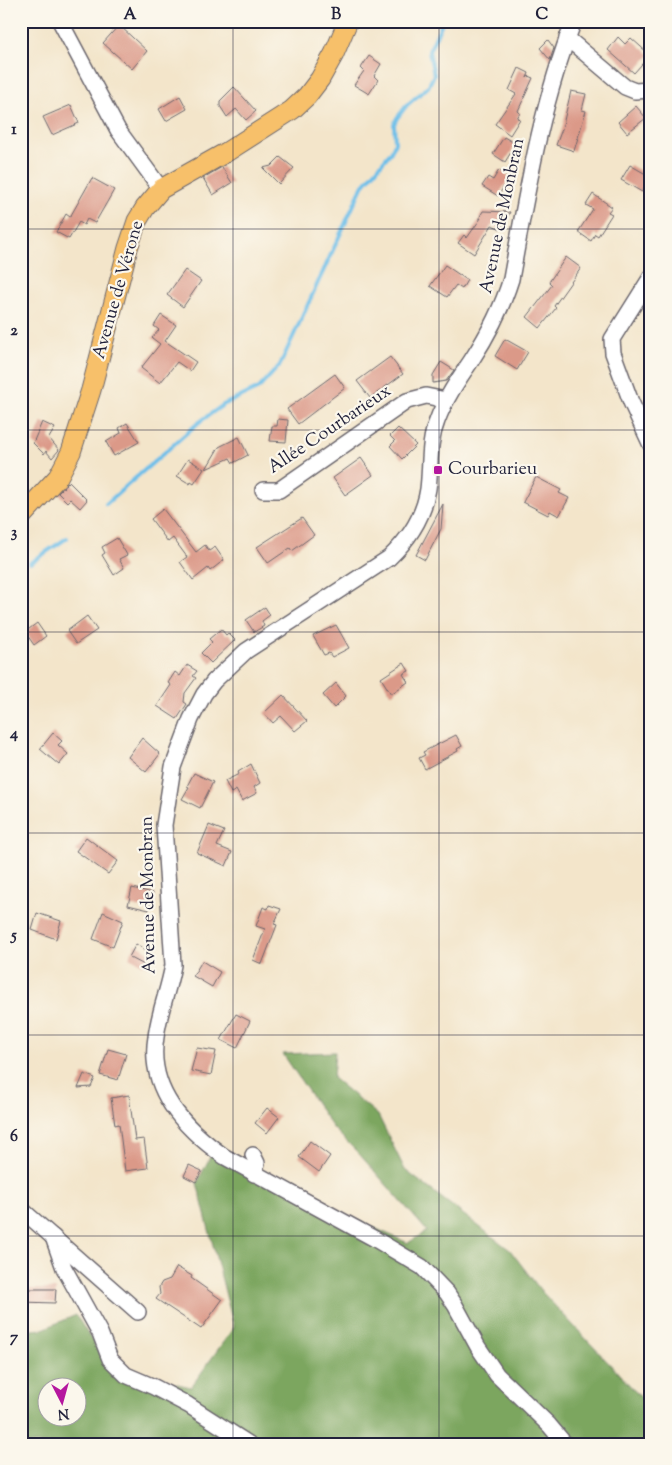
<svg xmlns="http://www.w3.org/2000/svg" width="672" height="1465" font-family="'Sorts Mill Goudy',serif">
<rect width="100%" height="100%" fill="#fbf7ec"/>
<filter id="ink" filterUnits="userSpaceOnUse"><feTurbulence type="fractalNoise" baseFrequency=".02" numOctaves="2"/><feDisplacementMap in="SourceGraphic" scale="10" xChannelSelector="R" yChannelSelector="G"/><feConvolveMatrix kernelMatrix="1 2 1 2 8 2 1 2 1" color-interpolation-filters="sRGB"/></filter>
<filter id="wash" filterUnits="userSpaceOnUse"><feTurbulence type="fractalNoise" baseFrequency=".0096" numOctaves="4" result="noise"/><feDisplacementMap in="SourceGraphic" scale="20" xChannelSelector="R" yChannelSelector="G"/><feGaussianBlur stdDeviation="1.12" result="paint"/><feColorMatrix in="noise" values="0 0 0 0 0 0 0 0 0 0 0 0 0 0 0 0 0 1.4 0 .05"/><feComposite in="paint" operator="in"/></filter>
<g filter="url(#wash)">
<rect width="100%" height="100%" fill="#f3e5ca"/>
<path fill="#7ca65e" stroke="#4f644c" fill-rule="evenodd" d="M335,1052L333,1078L378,1115L405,1170L510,1250L542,1292L651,1408V1444H21V1331L43,1329L76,1315L110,1369L191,1387L234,1327L197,1183L211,1155L408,1243L427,1231L360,1155L333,1128L283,1054ZM48,1388H78V1418H48Z"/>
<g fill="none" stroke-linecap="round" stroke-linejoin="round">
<g stroke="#6ebfe9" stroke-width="4">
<polyline points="106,504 198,423 223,405 259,388 280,365 362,187 391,152 395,143 394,124 397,118 407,105 428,87 434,75 429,51 443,21"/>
<polyline points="30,563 67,538"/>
</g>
</g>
<g id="blocks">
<g fill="#db9988">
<polygon points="119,25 147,51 132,69 103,43"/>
<polygon points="618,37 625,44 631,38 650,55 634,73 608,50"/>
<polygon points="548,40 554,48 550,60 540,48"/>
<polygon points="369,56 381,64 374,76 378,80 369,94 354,85 364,71 361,68"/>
<polygon points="519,68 529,73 527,78 528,76 533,78 518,111 520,113 517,118 520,119 510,135 495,124 516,94 509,90"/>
<polygon points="234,87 256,111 246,120 236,109 227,117 220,106 220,101"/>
<polygon points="571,91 586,94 582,110 586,111 574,151 556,145 562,129"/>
<polygon points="180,96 187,109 166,121 159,109"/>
<polygon points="71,105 79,123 52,135 43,117"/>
<polygon points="636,106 646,118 627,133 618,122"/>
<polygon points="504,137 516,144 505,162 493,154"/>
<polygon points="280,157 294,168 279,184 263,168 271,166"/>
<polygon points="630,165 651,177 651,193 644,189 642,192 621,180"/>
<polygon points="222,167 232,183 213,195 203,178"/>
<polygon points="499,170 510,177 498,196 482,186 488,177 493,180"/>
<polygon points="92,178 114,190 95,223 87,219 84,225 79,222 69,239 56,232 66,214 70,217"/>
<polygon points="593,194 612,207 608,212 612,214 598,236 595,234 591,241 578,232 593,209 586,205"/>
<polygon points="483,211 510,212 501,229 492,225 474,254 458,243 464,235 467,238 481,218 479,218"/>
<polygon points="566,257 581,268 554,306 556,308 540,328 527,317 552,285 549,282"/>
<polygon points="445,265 467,280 462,289 456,285 447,297 430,286"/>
<polygon points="185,270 201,281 183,307 167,295"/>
<polygon points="161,315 176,325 165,341 196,362 190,371 177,362 160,383 141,368 160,344 152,338 159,330 154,326"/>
<polygon points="505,339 528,352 517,370 495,356"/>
<polygon points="390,357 403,374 370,398 357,381"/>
<polygon points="441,362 454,370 446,381 433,383 433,375"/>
<polygon points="335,374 345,388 298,424 287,409"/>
<polygon points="278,419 288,420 286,442 270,441 272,426 277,426"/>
<polygon points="42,422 55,428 49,438 59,450 52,458 46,451 44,454 33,443"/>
<polygon points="127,423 139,442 114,456 106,442 121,433 119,428"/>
<polygon points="398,428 416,445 402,459 390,446 395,441 390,436"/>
<polygon points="239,437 248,455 233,463 230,458 206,469 219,447"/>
<polygon points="361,458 373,475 345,495 333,478"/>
<polygon points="188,459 204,469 194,484 191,482 190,484 177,476"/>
<polygon points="536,477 561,490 559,493 569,498 559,516 550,511 548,515 523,502"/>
<polygon points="69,482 87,500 80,508 70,499 67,502 58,493"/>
<polygon points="443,504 441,529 425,560 416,555"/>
<polygon points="163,509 196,552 205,545 209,551 215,547 224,560 210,571 208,568 193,580 180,562 187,557 173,538 168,542 151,519"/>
<polygon points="302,518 314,535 292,551 290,548 268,563 257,547"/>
<polygon points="117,538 127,555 119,559 124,568 114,575 102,555 105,553 102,547"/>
<polygon points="265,607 270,615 262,621 264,626 254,632 246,620"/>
<polygon points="87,616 97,630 76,644 67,631"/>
<polygon points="37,623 46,636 34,645 25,632"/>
<polygon points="336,625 349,648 332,657 329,653 324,655 313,636"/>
<polygon points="221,629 226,635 228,633 235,640 211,663 201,653 212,642 209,639"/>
<polygon points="404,663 409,671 403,674 408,682 391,694 381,678"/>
<polygon points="187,665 197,671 193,676 196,678 185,693 184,702 187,704 177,719 157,706 171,685 168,683 175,672 180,676"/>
<polygon points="336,683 346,696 334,708 323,695"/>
<polygon points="283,695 307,721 295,731 281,716 273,723 264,713"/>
<polygon points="53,733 62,741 58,745 68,754 59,765 40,749"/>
<polygon points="456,735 462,746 457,749 458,751 425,769 419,758 425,755 423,752"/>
<polygon points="142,738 160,754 146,772 128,757"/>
<polygon points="251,764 260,783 254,787 257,793 242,801 236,790 231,793 225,781 239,774 238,772"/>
<polygon points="194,773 213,782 200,808 182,799 189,787 187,786"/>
<polygon points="209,825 224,831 217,846 232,852 226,866 197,853"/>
<polygon points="86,837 118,861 108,874 76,851"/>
<polygon points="132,888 153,893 149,910 128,905"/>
<polygon points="269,905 281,909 274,924 277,925 262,964 253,960 265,929 256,926 263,907 268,909"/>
<polygon points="103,912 123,921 113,947 93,939"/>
<polygon points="37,913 61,921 56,939 32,930"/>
<polygon points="136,944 154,955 148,967 129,957"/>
<polygon points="202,961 220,972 212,987 193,976"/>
<polygon points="236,1014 250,1021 237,1048 221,1040"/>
<polygon points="197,1048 216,1051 211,1075 191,1071"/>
<polygon points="108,1049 126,1054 118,1080 100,1075"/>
<polygon points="84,1074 95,1078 91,1087 78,1088"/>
<polygon points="129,1095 135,1140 144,1139 148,1168 125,1171 119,1124 115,1125 111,1098"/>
<polygon points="267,1108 279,1117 267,1133 255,1123"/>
<polygon points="310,1141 330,1156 319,1172 299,1157"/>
<polygon points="189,1165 202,1171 196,1182 184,1176"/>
<polygon points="177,1267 192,1276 191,1278 222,1300 201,1329 156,1299 160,1294 159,1287 162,1282 170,1279"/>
<polygon points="21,1289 56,1289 55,1303 21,1302"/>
</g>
</g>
</g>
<g filter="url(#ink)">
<use href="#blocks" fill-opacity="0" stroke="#6b666d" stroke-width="1"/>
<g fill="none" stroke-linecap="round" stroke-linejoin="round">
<defs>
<g id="minor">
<polyline points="60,21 118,130 161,189"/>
<polyline points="567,38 625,87 635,91 651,90"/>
<polyline points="651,277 612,339 613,353 631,402 651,445"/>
<polyline points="263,490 279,490 407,401 426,396 446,400"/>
<polyline points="253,1155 257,1163 254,1174"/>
<polyline points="21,1209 138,1312"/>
<polyline points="53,1237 64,1268 100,1333 110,1359 126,1375 154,1387 188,1405 249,1444"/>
<path d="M565,1444L549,1425L497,1375L478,1347L455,1305L447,1293L422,1267L375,1239L225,1157C185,1129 147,1090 156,1037C159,1012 169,989 173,965L164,825L173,767L191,719L204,694L214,681L246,651L389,558C409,539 424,516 428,489C431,466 428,443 437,421C445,399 458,380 471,361C488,335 502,308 511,279C527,192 541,104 574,21"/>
</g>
<polyline id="major" points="21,517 58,477 71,452 91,390 128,248 137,221 145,208 161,189 225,153 292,110 307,96 320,79 334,54 348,21"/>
</defs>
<use href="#minor" stroke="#6b666d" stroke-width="18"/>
<use href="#major" stroke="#6b666d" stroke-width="21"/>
<use href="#minor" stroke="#fff" stroke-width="15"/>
<use href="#major" stroke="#f7c06b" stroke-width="19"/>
</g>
</g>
<path fill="none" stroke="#22223b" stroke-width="1" stroke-opacity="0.55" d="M233,21V1444M439,21V1444M21,229H651M21,430H651M21,632H651M21,833H651M21,1035H651M21,1236H651"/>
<rect fill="#b5179e" stroke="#fbf7ec" stroke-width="2" x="433" y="465" width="10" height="10" rx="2.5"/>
<g text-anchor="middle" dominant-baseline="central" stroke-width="4.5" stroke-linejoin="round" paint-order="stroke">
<g font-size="18" fill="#22223b" stroke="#fbf7ec">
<text transform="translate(503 216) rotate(-78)">Avenue de Monbran</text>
<text transform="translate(119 290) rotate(-74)">Avenue de Vérone</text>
<text transform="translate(330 430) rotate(-34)">Allée Courbarieux</text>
<text transform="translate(149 895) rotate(-91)">Avenue de Monbran</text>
</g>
<g font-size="18" fill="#22223b" stroke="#fbf7ec" text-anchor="start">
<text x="448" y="470">Courbarieu</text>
</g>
</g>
<rect width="672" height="1465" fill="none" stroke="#fbf7ec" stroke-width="55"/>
<g transform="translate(62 1402) rotate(174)"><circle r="24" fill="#fbf7ec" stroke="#a4a2a5"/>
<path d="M0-4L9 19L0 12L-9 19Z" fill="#b5179e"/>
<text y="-8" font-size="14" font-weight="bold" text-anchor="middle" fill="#22223b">N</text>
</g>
<rect x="28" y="28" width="616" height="1410" fill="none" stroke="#22223b" stroke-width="2"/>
<g font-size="16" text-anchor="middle" font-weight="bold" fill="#22223b">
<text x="130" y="19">A</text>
<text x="336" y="19">B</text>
<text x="542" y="19">C</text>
<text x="14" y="134">1</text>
<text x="14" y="335">2</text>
<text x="14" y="537">3</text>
<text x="14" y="738">4</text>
<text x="14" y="940">5</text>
<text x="14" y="1141">6</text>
<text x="14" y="1342">7</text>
</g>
</svg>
